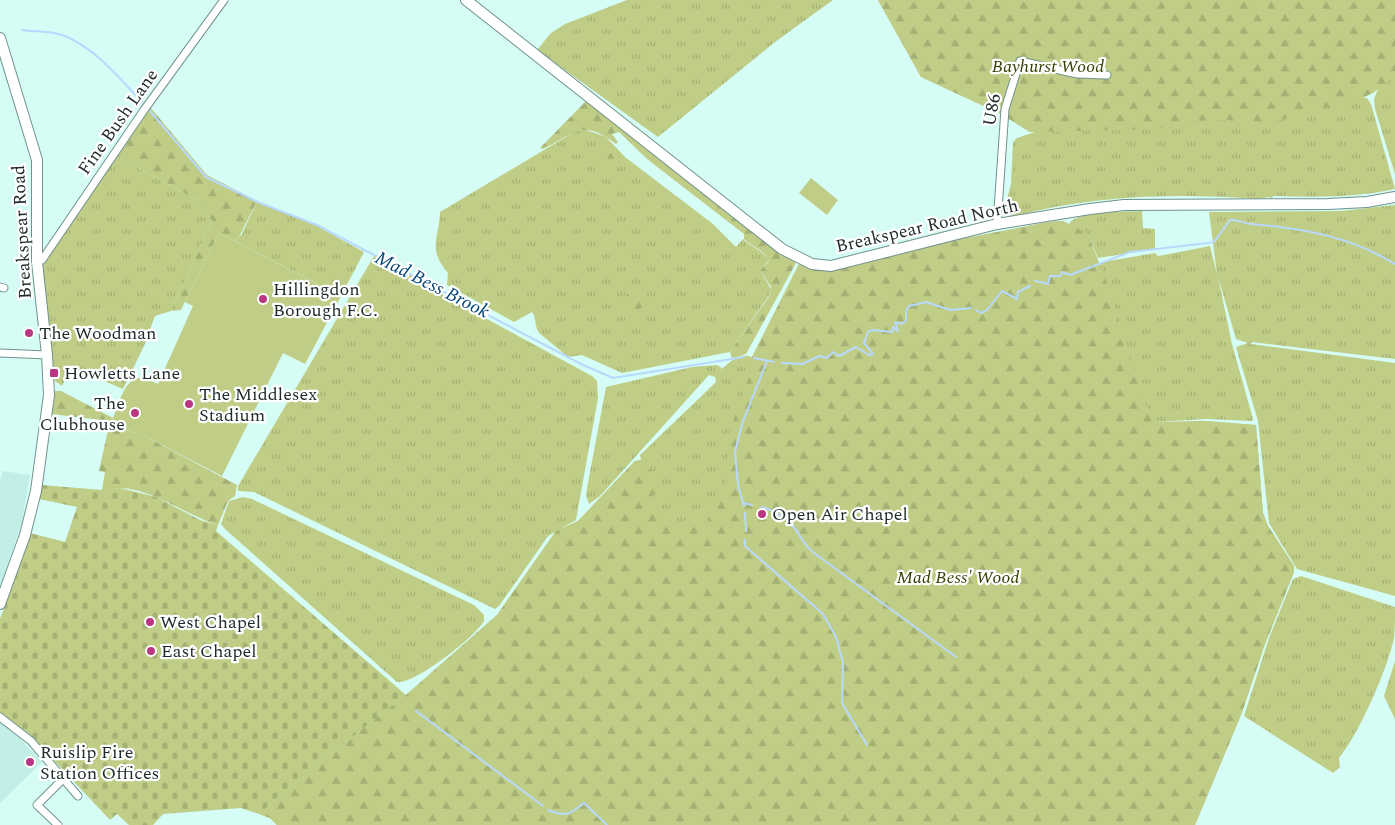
<svg xmlns="http://www.w3.org/2000/svg" width="1395" height="825" font-family="Spectral,serif">
<defs>
<pattern id="grass-tufts" width="24" height="20" patternUnits="userSpaceOnUse" patternTransform="scale(1.25)"><rect width="24" height="20" fill="#c0cd86"/><path d="M3 7l-1-3M5 7V3M7 7l1-3M15 17l-1-3M17 17v-4M19 17l1-3" fill="none" stroke="#a5b074"/></pattern>
<pattern id="forest-firs" width="22" height="20" patternUnits="userSpaceOnUse" patternTransform="scale(1.25)"><rect width="22" height="20" fill="#c0cd86"/><path d="M5 1l3.5 6h-7zM16 11l3.5 6h-7z" fill="#a5b074"/></pattern>
<pattern id="cemetery-stones" width="16" height="16" patternUnits="userSpaceOnUse" patternTransform="scale(1.25)"><rect width="16" height="16" fill="#c0cd86"/><path d="M2 7V4a2 2 0 0 1 4 0v3zM10 15v-3a2 2 0 0 1 4 0v3z" fill="#a5b074"/></pattern>
</defs>
<rect width="100%" height="100%" fill="#d6fcf6"/>
<g fill="#c1efe7">
<polygon points="3,471 30,475 22,522 0,587 0,480"/>
<polygon points="0,722 11,729 42,762 0,803"/>
</g>
<g fill="url(#grass-tufts)">
<polygon points="627,0 833,0 775,42 658,137 537,50 551,33 565,24"/>
<path d="M878,0H1395V174L1375,109L1374,99L1378,89L1363,98H1367L1371,104L1395,189C1355,198 1316,197 1274,196L1270,199L1269,197L1258,199C1177,193 1094,195 1015,216L1010,215L1005,208L1011,184L1013,142L1017,138L1035,132H1030L1001,114L921,77Z"/>
<path d="M586,130L606,137L625,157L713,224L736,247L743,239C751,247 764,251 769,260L760,270L772,291L730,352L622,373L582,355L568,357L539,333C534,326 537,318 532,312L514,322L447,285L448,273C427,248 439,240 440,212L576,131Z"/>
<polygon points="116,156 197,200 212,221 171,311 155,316 144,346 123,389 71,367 62,386 55,381 41,267"/>
<polygon points="257,201 317,226 364,252 341,296 235,241 242,234"/>
<path d="M1395,205V359L1252,342L1251,344L1395,363V596L1297,569L1269,523L1258,421L1236,347L1248,343L1236,339L1218,277L1232,344L1253,419L1252,421L1207,419L1154,422L1206,421L1256,425L1263,513L1268,526L1294,566V572L1265,644L1241,715L1195,825H277L270,818L259,814L311,769L406,695L497,615L556,531L578,521L635,461L641,460L640,455L716,382L715,377L709,375L600,496L589,504L586,496L587,488L606,387L692,367L717,365L722,368L721,370C729,362 740,352 752,357L799,264C838,279 876,259 914,249C950,240 987,234 1024,227C1038,224 1055,218 1069,224C1077,210 1126,212 1142,211L1143,228L1155,229V249L1098,258L1088,234L1099,266L1103,262L1155,253L1158,256L1164,255L1210,246L1217,274L1209,212L1341,211Z"/>
<polygon points="378,255 452,300 592,376 597,381 598,398 576,520 548,536 499,606 495,609 254,492 238,491 238,486 374,256"/>
<path d="M243,497L252,499L474,605L484,615V621C476,636 414,685 397,682L225,529L221,524L229,501Z"/>
<path d="M1301,576L1395,607C1395,617 1395,629 1394,638C1387,670 1359,734 1339,758L1340,767L1333,773L1244,716L1269,638L1293,579Z"/>
<polygon points="1395,661 1395,719 1384,696"/>
</g>
<g fill="url(#forest-firs)">
<polygon points="878,0 1395,0 1395,76 1373,93 1350,103 1300,112 1281,120 1252,123 1228,120 1189,121 1158,129 1030,132 1001,114 921,77"/>
<path d="M589,98L796,263L746,354L732,359L730,352L770,295L771,287L760,270L769,261C765,250 752,247 744,239V234L647,159L619,132L612,134L618,142L616,144C582,118 576,133 543,149L540,148Z"/>
<polygon points="150,107 207,175 257,201 239,237 235,241 219,233 181,310 171,311 212,221 197,200 116,156"/>
<circle cx="606" cy="160" r="8"/>
<path d="M1056,221H1063L1088,234L1107,283L1152,423L1206,421L1256,425L1263,513L1268,526L1294,566V572L1265,644L1241,715L1195,825H277L270,818L259,814L311,769L406,695L497,615L556,531L578,521L635,461L641,460L661,481L660,487L645,504C655,524 686,531 706,524L726,488L729,433L749,377L753,364L752,357L799,264C840,279 880,256 921,248C966,238 1011,229 1056,221Z"/>
<path d="M635,285L643,286C649,298 642,314 628,316C624,305 624,291 635,285Z"/>
<path d="M55,391H61L113,418C119,426 128,434 139,433L237,485L235,496L228,501L218,525C188,516 152,489 121,488C115,488 108,491 102,490L105,472L99,471L110,421L51,414Z"/>
</g>
<polygon fill="url(#cemetery-stones)" points="42,485 102,490 120,488 156,497 200,520 218,525 216,531 406,695 311,769 259,814 241,808 163,814 153,825 129,825 117,814 110,820 27,732 0,714 0,619 30,533 65,542 77,507 39,499"/>
<g fill="#c0cd86">
<polygon points="811,178 838,200 827,215 799,193"/>
<path d="M219,233L341,296L305,364L283,353L222,476L139,433C129,434 119,426 113,418C118,407 124,379 139,378C144,377 153,382 158,384L193,306L185,302Z"/>
</g>
<g fill="none" stroke-linecap="round" stroke-linejoin="round">
<g stroke="#b8d9fd" stroke-width="2">
<path d="M22,30C35,32 53,31 65,36C96,49 119,78 142,102"/>
<polyline points="150,111 206,177 260,203 317,225 581,364 613,378 744,357"/>
<path d="M1035,281L1048,284L1050,276H1060L1062,272L1070,275L1130,252L1208,243L1214,242L1230,220C1238,219 1244,224 1252,224C1303,228 1351,237 1395,264"/>
<polyline points="976,310 981,313 987,310 1002,291 1017,299 1018,292 1030,286"/>
<polyline points="754,358 774,362"/>
<polyline points="782,363 802,364 820,356 827,358 833,352 839,356 856,347 869,355 873,354 864,343 868,332 873,330 892,332 893,327 898,331 895,322 902,324 906,321 906,311 909,306 926,302 950,310 971,308"/>
<polyline points="744,503 752,505"/>
<polyline points="744,506 738,485 735,452 742,424 767,361"/>
<path d="M762,507C772,510 785,517 792,525C802,536 801,543 814,553L956,657"/>
<polyline points="745,513 746,531"/>
<polyline points="745,540 745,546 823,614 836,637 843,663 842,703 867,745"/>
<polyline points="416,711 543,806"/>
<path d="M548,810C566,817 569,815 584,803L607,825"/>
</g>
<defs>
<g id="street">
<polyline points="997,224 1005,109 1020,61 1077,74 1107,75"/>
<polyline points="37,262 42,260 144,110 224,0"/>
<polyline points="0,287 4,288"/>
<polyline points="0,353 47,355"/>
<polyline points="0,717 31,741 78,796"/>
<polyline points="58,825 37,805 63,779"/>
</g>
<g id="secondary">
<polyline points="466,0 782,249 812,264 831,266 997,224 1090,209 1124,205 1328,204 1367,202 1395,197"/>
<polyline points="0,38 37,160 37,262 47,355 49,395 36,491 25,535 0,604"/>
</g>
</defs>
<use href="#street" stroke="#70938d" stroke-width="9"/>
<use href="#secondary" stroke="#70938d" stroke-width="12"/>
<use href="#street" stroke="#fff" stroke-width="7"/>
<use href="#secondary" stroke="#fff" stroke-width="10"/>
</g>
<g fill="#b83780" stroke="#fff" stroke-width="2">
<circle cx="263" cy="299" r="5"/>
<circle cx="29" cy="333" r="5"/>
<rect x="49" y="368" width="10" height="10" rx="2.5"/>
<circle cx="189" cy="404" r="5"/>
<circle cx="135" cy="413" r="5"/>
<circle cx="762" cy="514" r="5"/>
<circle cx="150" cy="622" r="5"/>
<circle cx="151" cy="651" r="5"/>
<circle cx="30" cy="762" r="5"/>
</g>
<g text-anchor="middle" dominant-baseline="central" stroke-width="4.5" stroke-linejoin="round" paint-order="stroke">
<g font-size="18" font-style="italic" fill="#383f03" stroke="#fff">
<text x="1048" y="66">Bayhurst Wood</text>
<text x="958" y="577">Mad Bess' Wood</text>
</g>
<g font-size="18" fill="#1d2b29" stroke="#fff">
<text transform="translate(992 110) rotate(-80)">U86</text>
<text transform="translate(118 122) rotate(-55)">Fine Bush Lane</text>
<text transform="translate(927 226) rotate(-13)">Breakspear Road North</text>
<text transform="translate(22 232) rotate(-93)">Breakspear Road</text>
</g>
<g font-size="18" fill="#1d2b29" stroke="#fff" text-anchor="start">
<text x="273" y="289">Hillingdon<tspan x="273" dy="21">Borough F.C.</tspan></text>
<text x="39" y="333">The Woodman</text>
<text x="64" y="373">Howletts Lane</text>
<text x="199" y="394">The Middlesex<tspan x="199" dy="21">Stadium</tspan></text>
<text x="125" y="403" text-anchor="end">The<tspan x="125" dy="21">Clubhouse</tspan></text>
<text x="772" y="514">Open Air Chapel</text>
<text x="160" y="622">West Chapel</text>
<text x="161" y="651">East Chapel</text>
<text x="40" y="752">Ruislip Fire<tspan x="40" dy="21">Station Offices</tspan></text>
</g>
<g font-size="19" font-style="italic" fill="#044477" stroke="#fff">
<text transform="translate(432 285) rotate(27)">Mad Bess Brook</text>
</g>
</g>
</svg>
